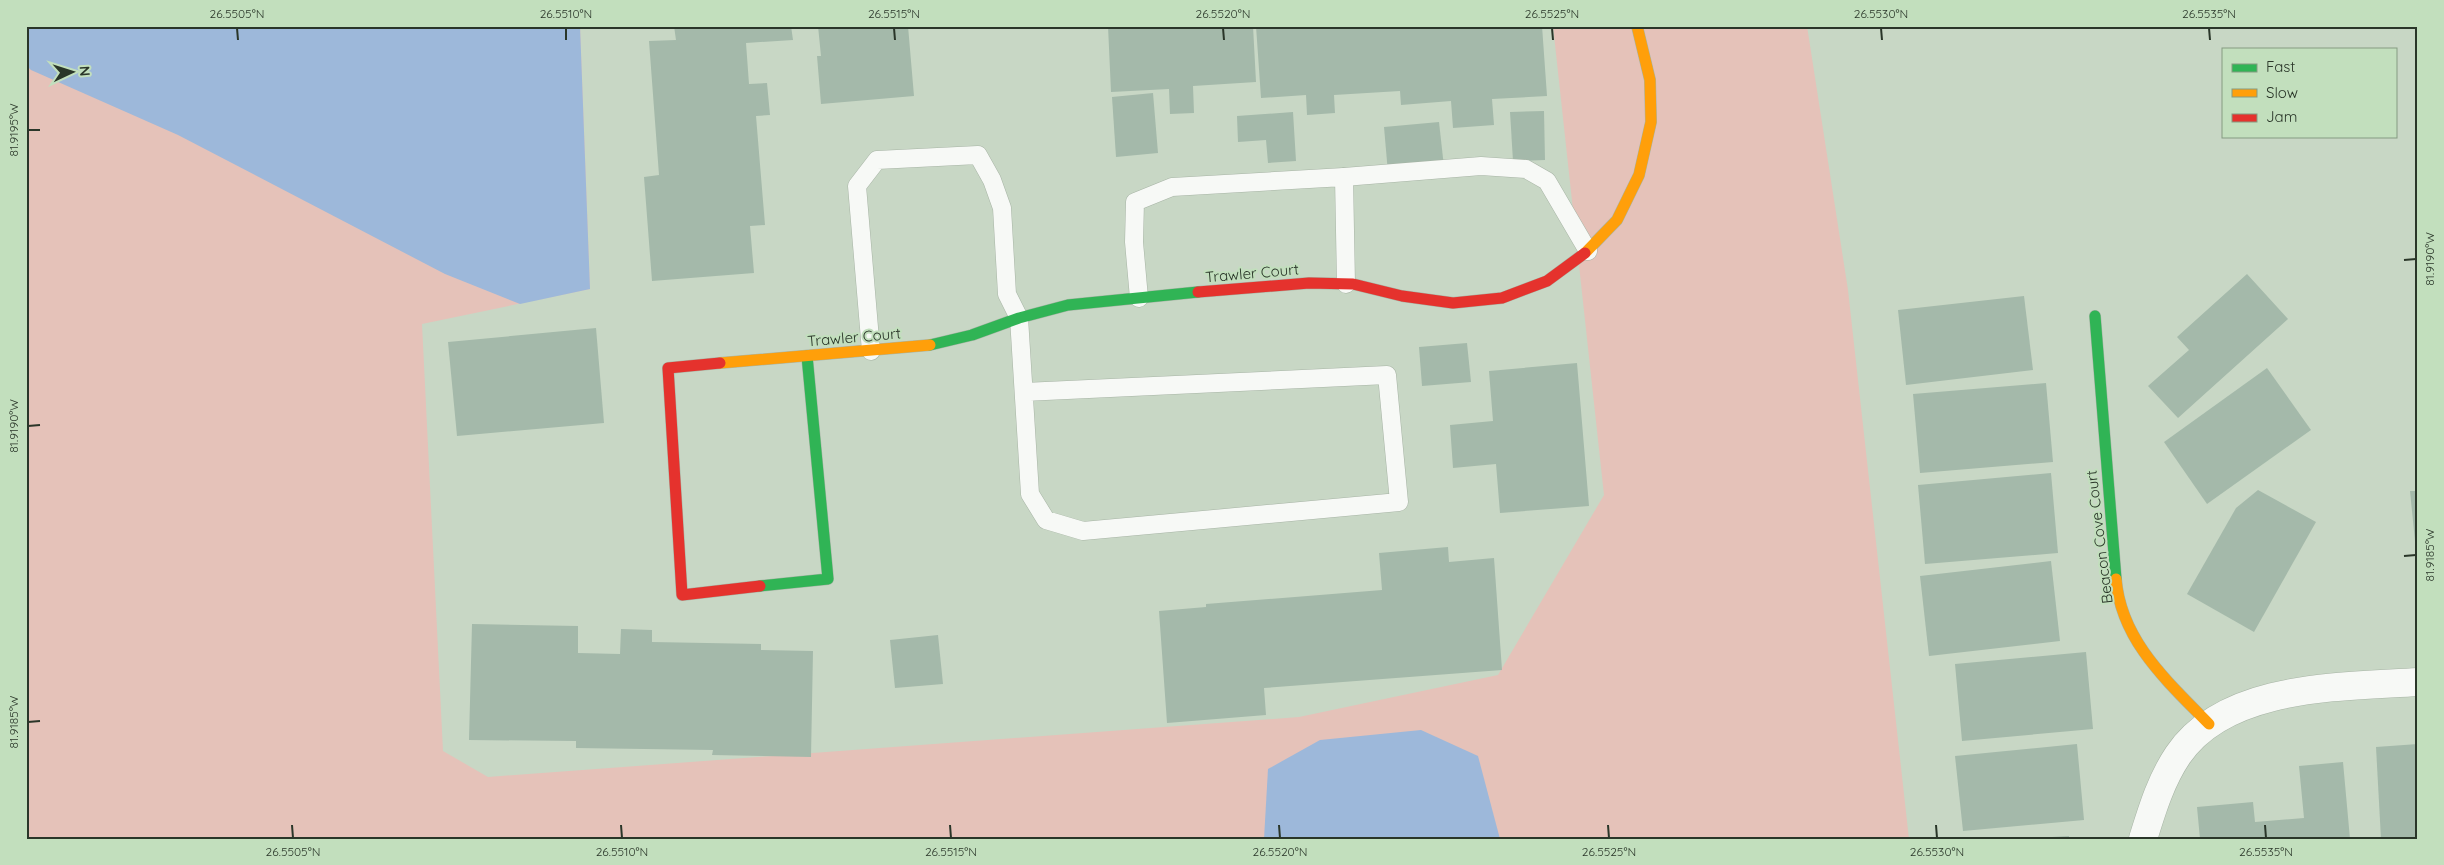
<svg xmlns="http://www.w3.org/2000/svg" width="2444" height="865" font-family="Quicksand,sans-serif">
<rect width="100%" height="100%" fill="#c8d7c5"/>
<polygon fill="#e5c2b9" points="26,26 580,26 590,289 422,324 443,751 488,777 1299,717 1498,675 1604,495 1553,26 1807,26 1848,290 1909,839 26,839"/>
<g fill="#9db8da">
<polygon points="26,26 580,26 590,289 520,304 445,274 178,135 31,70 26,65"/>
<polygon points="1421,730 1478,756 1500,839 1264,839 1268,769 1320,740"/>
</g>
<g fill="#a4b9aa">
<polygon points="674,26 791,26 793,40 746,43 749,84 767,83 770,115 756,116 765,225 750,226 754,273 652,281 644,177 659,175 649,41 676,40"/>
<polygon points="818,26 908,26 914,96 821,104 817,56 821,56"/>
<polygon points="1108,26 1253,26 1256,82 1193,86 1194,113 1170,114 1169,89 1111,92"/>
<polygon points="1256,26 1542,26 1547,96 1492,99 1494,125 1453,128 1451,101 1401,105 1400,91 1334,95 1335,113 1307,115 1306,95 1261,98"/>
<polygon points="1153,93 1158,153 1116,157 1112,97"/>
<polygon points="1544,111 1545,160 1513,161 1510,112"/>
<polygon points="1293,112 1296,161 1268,163 1266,140 1238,142 1237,116"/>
<polygon points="1439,122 1444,167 1388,173 1384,127"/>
<polygon points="2247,274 2288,319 2178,418 2148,386 2189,350 2177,337"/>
<polygon points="2024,296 2033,370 1906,385 1898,310"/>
<polygon points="596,328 604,423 457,436 448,342"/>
<polygon points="1467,343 1471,382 1422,386 1419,347"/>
<polygon points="1577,363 1589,506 1500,513 1496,464 1453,468 1450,425 1493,421 1489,371"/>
<polygon points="2267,368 2311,430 2207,504 2164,442"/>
<polygon points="2046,383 2053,462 1920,473 1913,394"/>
<polygon points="2051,473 2058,553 1925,564 1918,485"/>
<polygon points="2258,490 2316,522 2254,632 2187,594 2236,508"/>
<polygon points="2410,491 2418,491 2418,551 2416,551"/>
<polygon points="1448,547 1449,562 1494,558 1502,670 1264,688 1266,715 1167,723 1159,611 1206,607 1206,604 1382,590 1379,553"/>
<polygon points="2051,561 2060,641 1929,656 1920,576"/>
<polygon points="472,624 578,626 578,653 620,654 621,629 652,630 652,642 761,644 761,650 813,651 811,757 712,755 713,750 576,748 576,741 469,740"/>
<polygon points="938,635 943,684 895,688 890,640"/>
<polygon points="2086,652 2093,729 1962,741 1955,664"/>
<polygon points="2077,744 2084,820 1963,831 1955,756"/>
<polygon points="2418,744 2418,839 2381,839 2376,747"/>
<polygon points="2343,762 2350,839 2200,839 2197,807 2253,802 2255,822 2304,818 2299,766"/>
<polygon points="2069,836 2069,839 2053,839 2052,837"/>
</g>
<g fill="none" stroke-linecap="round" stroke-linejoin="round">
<defs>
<g id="lane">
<polyline points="1344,177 1481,166 1526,169 1547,181 1588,251"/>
<polyline points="1139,298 1134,242 1135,202 1172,187 1344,177 1346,284"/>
<polyline points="871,351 857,186 877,160 978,155 992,180 1002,208 1007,294 1019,318 1030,494 1046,520 1083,531 1399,502 1387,375 1024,392"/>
</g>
<path id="street" d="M2143,839C2152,810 2161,780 2178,755C2226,684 2342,687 2418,682"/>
<g id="fast">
<polyline points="2095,316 2116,579"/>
<polyline points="930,345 972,335 1019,318 1068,305 1198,292"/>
<polyline points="760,586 828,579 807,356"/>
</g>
<g id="slow">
<polyline points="1585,253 1617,220 1639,175 1651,122 1650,80 1637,26"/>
<polyline points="720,363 930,345"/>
<path d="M2116,579C2121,641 2168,682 2209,724"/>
</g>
<g id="jam">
<polyline points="1198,292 1309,283 1353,284 1402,296 1453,303 1502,298 1547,281 1585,253"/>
<polyline points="720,363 668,368 682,595 760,586"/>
</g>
</defs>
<use href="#lane" stroke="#a7b4a5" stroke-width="19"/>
<use href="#street" stroke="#a7b4a5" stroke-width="29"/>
<use href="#fast" stroke="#a7b4a5" stroke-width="12"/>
<use href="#slow" stroke="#a7b4a5" stroke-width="12"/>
<use href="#jam" stroke="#a7b4a5" stroke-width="12"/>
<use href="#lane" stroke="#f7f9f6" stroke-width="18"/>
<use href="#street" stroke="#f7f9f6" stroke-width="28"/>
<use href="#fast" stroke="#30b455" stroke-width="11"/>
<use href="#slow" stroke="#ff9f0a" stroke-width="11"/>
<use href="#jam" stroke="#e5322d" stroke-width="11"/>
</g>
<path fill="none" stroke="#2a3629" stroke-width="2" d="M237,28L238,40M566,28V40M894,28L895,40M1223,28L1224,40M1552,28L1553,40M1881,28L1882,40M2209,28L2210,40M28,130H40M2404,260L2416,259M28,426L40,425M2404,556L2416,555M28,722L40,721M292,825L293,838M621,825L622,838M950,825L951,838M1279,825L1280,838M1608,825L1609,838M1936,825L1937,838M2265,825L2266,838"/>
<g text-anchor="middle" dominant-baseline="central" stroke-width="4" stroke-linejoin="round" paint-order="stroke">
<g font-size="15" fill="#2a3629" stroke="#c2dfbd">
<text transform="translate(1252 273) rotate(-5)">Trawler Court</text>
<text transform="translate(854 337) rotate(-5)">Trawler Court</text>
<text transform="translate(2099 537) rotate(-97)">Beacon Cove Court</text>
</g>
</g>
<rect width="2444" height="865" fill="none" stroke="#c2dfbd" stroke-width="55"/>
<rect x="2222" y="48" width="175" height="90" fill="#c2dfbd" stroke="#859b82"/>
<rect x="2232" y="64" width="25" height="8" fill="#30b455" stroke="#859b82"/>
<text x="2266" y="72" font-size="15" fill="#2a3629">Fast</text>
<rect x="2232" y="89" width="25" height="8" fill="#ff9f0a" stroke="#859b82"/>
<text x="2266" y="98" font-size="15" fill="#2a3629">Slow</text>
<rect x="2232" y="114" width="25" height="8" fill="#e5322d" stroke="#859b82"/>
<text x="2266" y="122" font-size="15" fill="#2a3629">Jam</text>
<g transform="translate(72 72) rotate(86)" stroke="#c2dfbd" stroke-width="4" paint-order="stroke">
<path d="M0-4L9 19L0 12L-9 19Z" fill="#2a3629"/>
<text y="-8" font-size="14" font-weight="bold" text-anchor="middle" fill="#2a3629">N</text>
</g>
<rect x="28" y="28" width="2388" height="810" fill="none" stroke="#2a3629" stroke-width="2"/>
<g font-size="12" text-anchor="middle" fill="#2a3629">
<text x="237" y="18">26.5505°N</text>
<text x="566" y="18">26.5510°N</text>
<text x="894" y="18">26.5515°N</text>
<text x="1223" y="18">26.5520°N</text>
<text x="1552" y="18">26.5525°N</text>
<text x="1881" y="18">26.5530°N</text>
<text x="2209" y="18">26.5535°N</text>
<text transform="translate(14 130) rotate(-90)" y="4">81.9195°W</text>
<text transform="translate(2430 259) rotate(-90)" y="4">81.9190°W</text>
<text transform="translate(14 426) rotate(-90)" y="4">81.9190°W</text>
<text transform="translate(2430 555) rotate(-90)" y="4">81.9185°W</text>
<text transform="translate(14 722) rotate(-90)" y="4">81.9185°W</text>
<text x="293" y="856">26.5505°N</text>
<text x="622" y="856">26.5510°N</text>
<text x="951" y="856">26.5515°N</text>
<text x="1280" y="856">26.5520°N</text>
<text x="1609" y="856">26.5525°N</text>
<text x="1937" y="856">26.5530°N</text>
<text x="2266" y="856">26.5535°N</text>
</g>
</svg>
